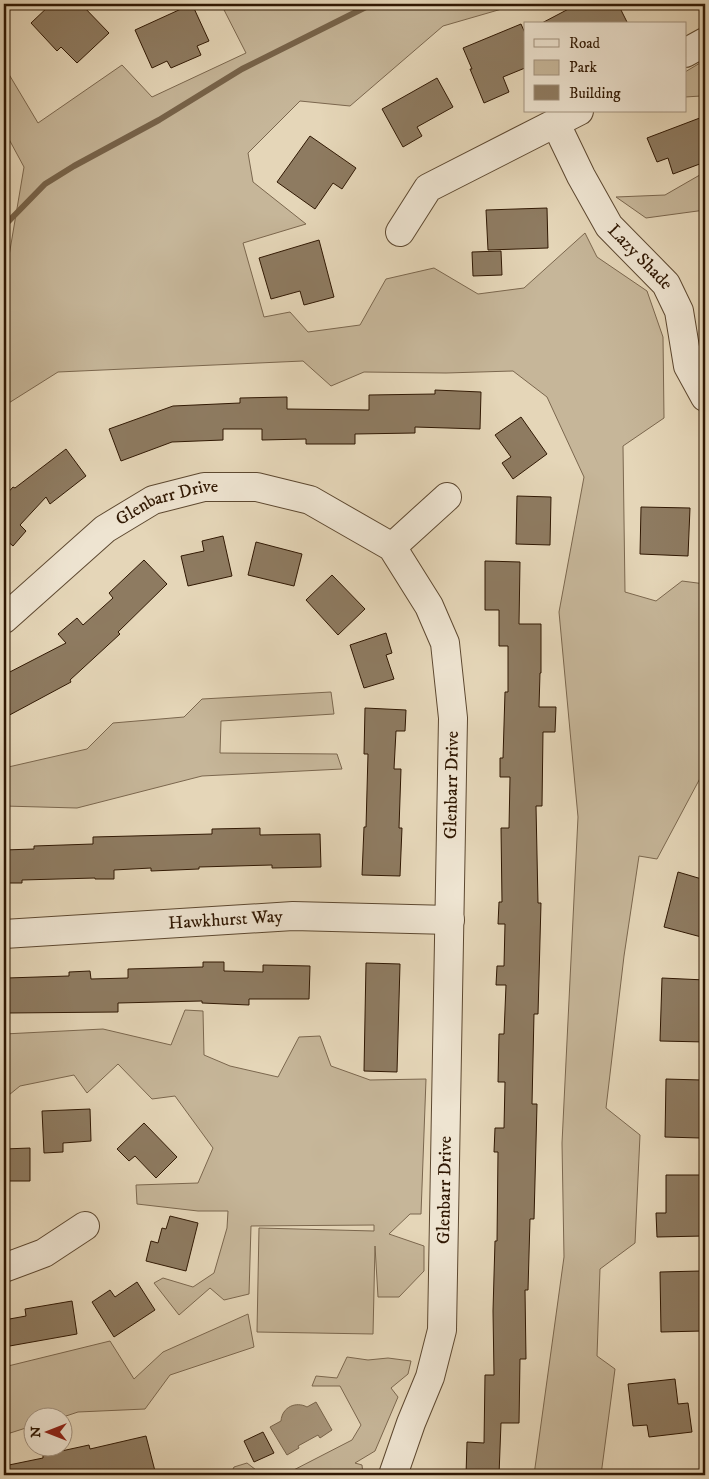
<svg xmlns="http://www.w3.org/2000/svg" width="709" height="1479" font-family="'IM FELL DW Pica',serif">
<rect width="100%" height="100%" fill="#e5d6b8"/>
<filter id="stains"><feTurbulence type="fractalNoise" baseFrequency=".004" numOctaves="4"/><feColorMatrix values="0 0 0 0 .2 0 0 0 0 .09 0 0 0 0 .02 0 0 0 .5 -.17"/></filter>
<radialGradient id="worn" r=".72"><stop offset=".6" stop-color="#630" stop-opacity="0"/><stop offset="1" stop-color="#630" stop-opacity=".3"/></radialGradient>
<g fill="#c6b699" stroke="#7b674e">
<polygon points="221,4 519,4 443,26 350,106 300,101 248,153 253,182 306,224 243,243 264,317 290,312 308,332 360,325 386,279 434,268 478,294 524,288 585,233 597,257 647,291 663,337 664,418 623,446 625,592 656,601 682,581 705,584 705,769 657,859 639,856 624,956 606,1108 640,1135 635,1243 600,1269 597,1356 615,1369 601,1475 534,1475 564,1257 562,1143 578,817 559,612 584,477 547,397 513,371 446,373 364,372 331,386 303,361 58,372 4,406 4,264 8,262 24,167 4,130 4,66 38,123 122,65 152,97 246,53"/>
<polygon points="705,60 705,101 701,96 685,97 685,72"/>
<polygon points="705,172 705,210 646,218 616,197 665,195"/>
<polygon points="331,692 334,714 221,721 220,753 337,754 342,769 202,776 77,808 4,806 4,768 87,749 113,723 184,717 202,699"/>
<polygon points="185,1010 203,1011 204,1055 230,1066 278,1077 299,1037 320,1036 331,1066 370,1080 426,1079 421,1214 410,1214 389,1234 424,1246 424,1271 399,1297 378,1297 375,1246 373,1334 257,1332 259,1228 374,1231 374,1225 251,1226 249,1294 224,1300 210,1288 179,1315 154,1283 163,1278 193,1287 214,1273 227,1228 228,1211 198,1211 137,1204 136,1185 198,1183 213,1148 175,1096 152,1099 118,1064 87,1093 74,1075 20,1086 4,1099 4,1034 103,1029 171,1045"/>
<polygon points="248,1314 254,1347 170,1375 145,1409 78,1412 63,1417 32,1416 32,1426 4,1435 4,1367 110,1341 134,1379 163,1352"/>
<polygon points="347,1357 368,1360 388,1358 411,1361 408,1374 391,1388 398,1397 375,1451 355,1463 362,1465 363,1475 284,1475 352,1440 361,1425 340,1386 312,1386 316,1376 337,1378"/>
<polygon points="247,1463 260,1473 271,1475 230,1475 234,1467"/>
</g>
<path fill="#a7957a" stroke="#77634a" d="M316,1402L332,1430L320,1438L318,1435L298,1446L299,1448L287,1455L270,1427L281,1421C282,1407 296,1401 307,1407Z"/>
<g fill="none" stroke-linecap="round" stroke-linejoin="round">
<polyline stroke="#77634a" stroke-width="6" points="4,226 45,184 74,166 159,120 242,69 372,4"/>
</g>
<g fill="#8e7b61" stroke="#301803">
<polygon points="51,4 81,4 109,33 77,63 61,47 57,51 31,23"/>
<polygon points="192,4 209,41 197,46 201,55 171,68 167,61 152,68 135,30"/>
<polygon points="578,4 618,4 628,24 540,24"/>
<polygon points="521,24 525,33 525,68 503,77 509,92 484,103 470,69 472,69 463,48"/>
<polygon points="437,78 453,107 417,127 422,136 403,147 382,109"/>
<polygon points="705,116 705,162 673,174 668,158 657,162 647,138"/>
<polygon points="310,136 356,168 342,189 333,183 315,209 277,182"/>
<polygon points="547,208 548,248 488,250 486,210"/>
<polygon points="319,240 334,297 304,305 300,291 271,299 259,258"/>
<polygon points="501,251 502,275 473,276 472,252"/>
<polygon points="435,390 481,392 480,429 415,427 415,433 355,434 355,444 306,444 306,439 262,440 262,429 223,429 223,440 172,442 121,461 109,429 173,406 240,403 240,398 287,397 287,409 369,410 369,395 435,394"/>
<polygon points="521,417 547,454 513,479 502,463 511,457 495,435"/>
<polygon points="66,449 86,476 50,504 46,497 20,525 26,531 13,546 6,540 4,543 4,497 13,487 15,488"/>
<polygon points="517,496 551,497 550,545 516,544"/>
<polygon points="641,507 690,508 688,556 640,554"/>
<polygon points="223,536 232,576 188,586 181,556 204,551 202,541"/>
<polygon points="256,542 302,554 294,586 248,575"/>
<polygon points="144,560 167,584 118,632 120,634 70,680 71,682 4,718 4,675 66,643 58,634 77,618 83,625 113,598 109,593"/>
<polygon points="485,561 520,562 519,624 541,624 541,673 540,673 539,707 556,707 555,732 543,732 542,806 536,806 538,903 541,903 538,1014 534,1014 532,1104 537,1104 534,1219 530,1219 528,1290 525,1290 526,1359 520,1359 519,1423 501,1423 499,1475 466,1475 467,1442 484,1443 485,1375 494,1375 493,1311 495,1241 497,1241 498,1152 494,1152 495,1128 504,1128 505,1082 498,1082 499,1034 504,1034 506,985 496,985 497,966 504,966 505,924 498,924 499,902 502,902 501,828 509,828 510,777 500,777 500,758 503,758 505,692 508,692 508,646 499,646 499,610 485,610"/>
<polygon points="332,575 365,609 338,635 306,600"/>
<polygon points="386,633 392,653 386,655 394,679 364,688 350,645"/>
<polygon points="365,708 406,710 405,731 396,731 394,769 401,769 399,828 402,828 400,876 362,875 364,827 366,827 368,754 364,754"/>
<polygon points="260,828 260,835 320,834 321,867 272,868 272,865 199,867 199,869 151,871 151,868 114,870 114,879 95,879 95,878 22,880 22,883 4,883 4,850 34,849 34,846 93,844 93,837 212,834 212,829"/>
<polygon points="678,872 705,880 705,938 664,927"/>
<polygon points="203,962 224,962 224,971 263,972 263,965 310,966 309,999 249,999 249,1005 202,1003 202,1001 118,1003 118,1012 8,1013 7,978 69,976 69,972 90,971 91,979 128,978 128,969 203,967"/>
<polygon points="366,963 400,964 397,1072 364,1071"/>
<polygon points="662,978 705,980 705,1042 660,1041"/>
<polygon points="666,1079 701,1080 700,1138 665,1137"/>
<polygon points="90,1109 91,1141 63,1143 63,1152 44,1153 42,1111"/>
<polygon points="144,1123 177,1157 156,1178 135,1156 129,1161 117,1149"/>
<polygon points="30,1148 30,1181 4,1181 4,1149"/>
<polygon points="666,1175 701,1175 703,1236 657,1237 656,1213 666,1213"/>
<polygon points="170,1216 198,1223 186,1271 146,1261 151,1241 158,1243 162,1228 166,1229"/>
<polygon points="700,1271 702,1331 661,1332 660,1272"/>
<polygon points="137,1282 155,1310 114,1337 92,1302 110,1290 115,1297"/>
<polygon points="72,1301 77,1334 4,1347 4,1320 26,1316 25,1309"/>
<polygon points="675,1379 678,1404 688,1403 692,1432 649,1437 647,1425 633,1426 628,1384"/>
<polygon points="263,1432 274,1453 254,1462 244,1441"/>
<polygon points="146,1436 156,1475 4,1475 4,1466 43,1458 43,1455 89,1445 90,1449"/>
</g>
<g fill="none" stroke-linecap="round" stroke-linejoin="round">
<defs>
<g id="minor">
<polyline points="685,53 705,42"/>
<path id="s1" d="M556,124L581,176L609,226L666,284L679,311L688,366L705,397"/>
<polyline points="400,232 428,188 579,111"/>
<polyline points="392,547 447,497"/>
<path id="s2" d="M4,619L105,529L153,500L204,487H257L310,500L392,547L429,606L445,643L453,718L442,1330L430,1377L411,1423L393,1475"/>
<path id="s3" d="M4,934L293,916L450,920"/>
<polyline points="4,1268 44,1253 85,1226"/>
</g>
</defs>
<use href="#minor" stroke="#5d4830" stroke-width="30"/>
<use href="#minor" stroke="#eee4d1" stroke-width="28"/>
</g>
<g text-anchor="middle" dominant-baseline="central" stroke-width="4" stroke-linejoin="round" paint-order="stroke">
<g font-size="18" fill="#301803" stroke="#eee4d1">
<text stroke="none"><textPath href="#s1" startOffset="159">Lazy Shade</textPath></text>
<text stroke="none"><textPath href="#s2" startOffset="204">Glenbarr Drive</textPath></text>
<text transform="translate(452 785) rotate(-89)">Glenbarr Drive</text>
<text stroke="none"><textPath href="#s3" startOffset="222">Hawkhurst Way</textPath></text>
<text transform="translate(445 1190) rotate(-89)">Glenbarr Drive</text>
</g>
</g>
<rect width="709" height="1479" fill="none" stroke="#e5d6b8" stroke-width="20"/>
<rect x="5" y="5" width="699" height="1469" fill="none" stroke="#301803" stroke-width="2.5"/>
<rect x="10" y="10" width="689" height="1459" fill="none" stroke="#301803"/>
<rect x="524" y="22" width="162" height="90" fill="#eee4d1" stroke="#a2927f"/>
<rect x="534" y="39" width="25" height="8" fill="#eee4d1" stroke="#a2927f"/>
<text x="569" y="48" font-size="15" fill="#301803">Road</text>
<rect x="534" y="60" width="25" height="15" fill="#c6b699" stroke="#a2927f"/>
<text x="569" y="72" font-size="15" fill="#301803">Park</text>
<rect x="534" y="85" width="25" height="15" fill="#8e7b61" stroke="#a2927f"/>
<text x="569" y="98" font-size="15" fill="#301803">Building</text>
<g transform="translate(48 1432) rotate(270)"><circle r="24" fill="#eee4d1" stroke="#a2927f"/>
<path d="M0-4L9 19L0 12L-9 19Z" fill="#8f2418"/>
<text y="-8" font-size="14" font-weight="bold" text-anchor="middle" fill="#301803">N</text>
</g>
<rect width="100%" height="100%" filter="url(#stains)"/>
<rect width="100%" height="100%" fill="url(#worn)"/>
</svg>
